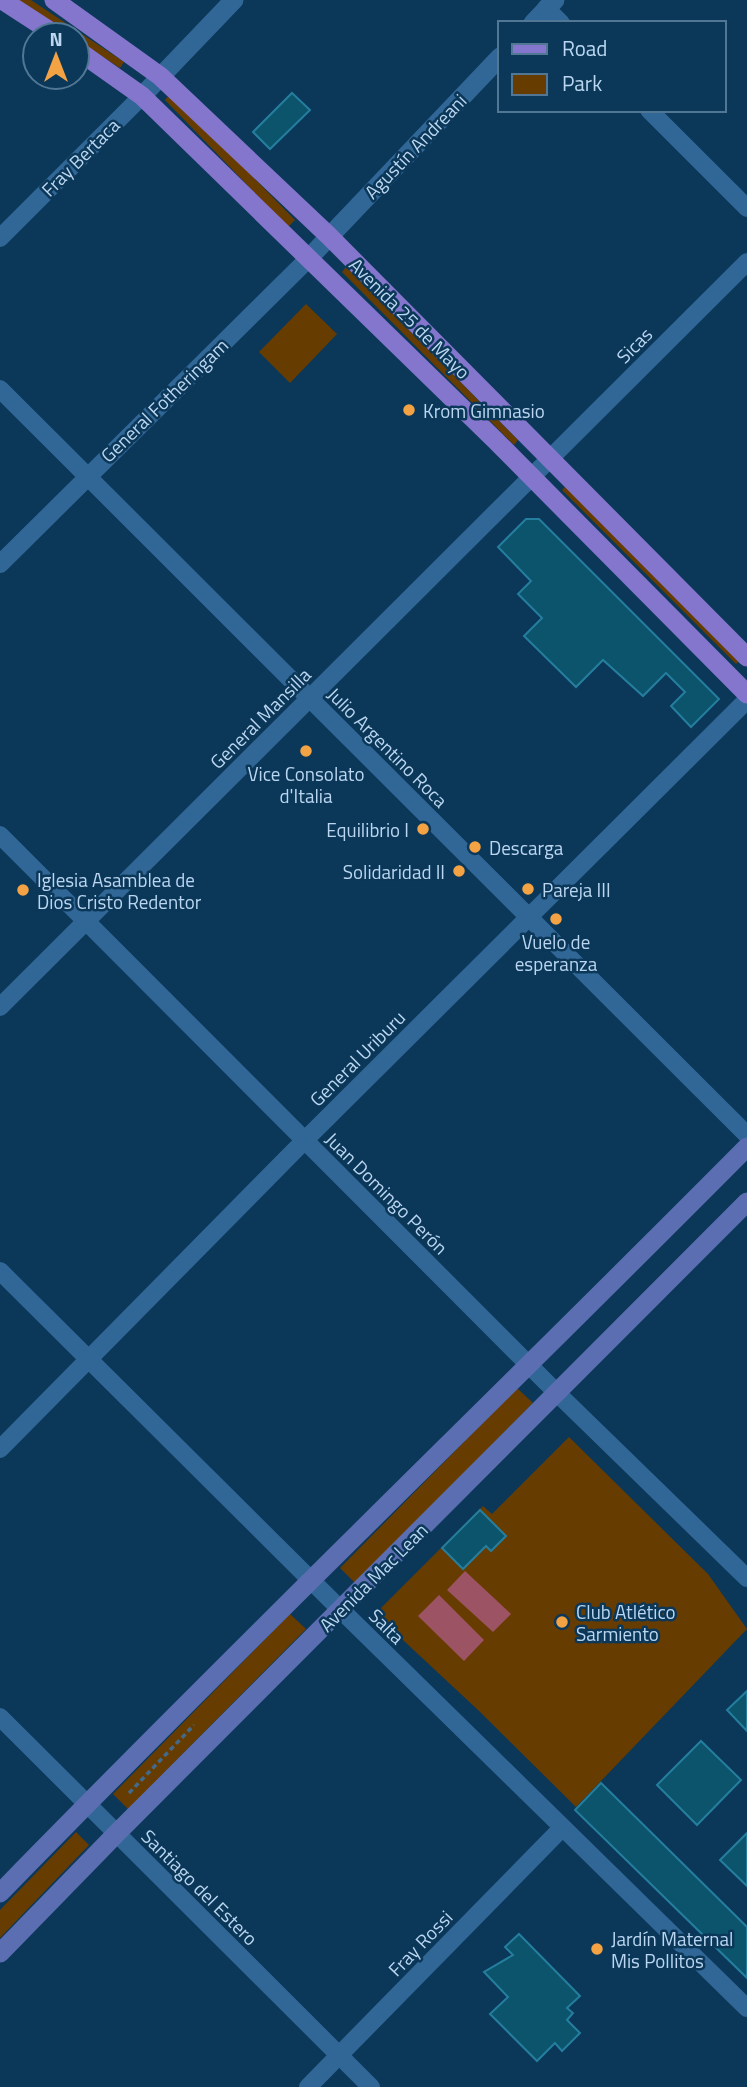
<svg xmlns="http://www.w3.org/2000/svg" width="747" height="2087" font-family="'Titillium Web',sans-serif">
<rect width="100%" height="100%" fill="#0b3759"/>
<g fill="#673c00">
<polygon points="15,0 31,0 124,62 120,68 77,40 77,35 69,35"/>
<polygon points="171,93 295,220 288,227 165,100"/>
<polygon points="346,267 518,440 514,445 342,272"/>
<polygon points="306,304 337,334 290,383 259,352"/>
<polygon points="566,486 740,661 736,664 562,490"/>
<polygon points="517,1388 533,1403 355,1583 340,1568"/>
<polygon points="569,1437 708,1574 747,1629 576,1807 478,1710 375,1614 483,1506 492,1514"/>
<polygon points="290,1614 306,1629 128,1809 113,1794"/>
<polygon points="76,1832 89,1845 0,1938 0,1910"/>
</g>
<g fill="#9c5363">
<polygon points="465,1571 511,1614 493,1632 447,1590"/>
<polygon points="439,1595 484,1640 464,1661 418,1616"/>
</g>
<g fill="#0c546c" stroke="#257e9e" stroke-width="2">
<polygon points="292,93 310,110 270,149 253,132"/>
<polygon points="526,519 539,519 719,699 691,727 671,706 685,692 666,673 643,696 603,660 576,687 524,636 542,618 518,594 531,581 498,547"/>
<polygon points="480,1510 506,1536 491,1551 486,1546 463,1569 442,1548"/>
<polygon points="747,1691 747,1731 727,1710"/>
<polygon points="701,1741 741,1780 697,1825 657,1785"/>
<polygon points="601,1783 747,1927 747,1978 575,1810"/>
<polygon points="747,1833 747,1886 720,1860"/>
<polygon points="519,1934 580,1996 567,2008 573,2013 567,2020 580,2033 562,2051 555,2043 537,2061 490,2014 508,1997 484,1972 513,1955 505,1947"/>
</g>
<g fill="none" stroke-linecap="round" stroke-linejoin="round">
<polyline stroke="#436a8a" stroke-width="3.5" stroke-dasharray="5 3.5" stroke-linecap="butt" points="129,1793 194,1725"/>
<g stroke="#316796" stroke-width="18">
<polyline points="546,8 561,23"/>
<polyline points="649,110 747,208"/>
<polyline points="0,238 142,96"/>
<polyline points="0,389 747,1135"/>
<polyline points="0,564 308,259"/>
<polyline points="0,835 557,1393 747,1578"/>
<polyline points="0,1007 747,262"/>
<polyline points="0,1271 340,1609 747,2008"/>
<polyline points="0,1449 305,1140 747,700"/>
<polyline points="0,1717 371,2087"/>
<polyline points="308,2087 562,1828"/>
</g>
<g stroke="#316796" stroke-width="19">
<polyline points="533,23 555,0"/>
<polyline points="142,96 234,0"/>
<polyline points="308,259 500,57"/>
</g>
<g stroke="#5a6eb1" stroke-width="19">
<path d="M0,1893C245,1641 499,1397 747,1147"/>
<polyline points="0,1953 117,1833 747,1202"/>
</g>
<g stroke="#8475cd" stroke-width="19">
<polyline points="2,0 56,35"/>
<polyline points="54,0 160,76 329,236 747,657"/>
<polyline points="77,50 142,96 495,440 747,694"/>
</g>
</g>
<g fill="#f4a344" stroke="#0b3759" stroke-width="2.5">
<circle cx="409" cy="410" r="7"/>
<circle cx="306" cy="751" r="7"/>
<circle cx="423" cy="829" r="7"/>
<circle cx="475" cy="847" r="7"/>
<circle cx="459" cy="871" r="7"/>
<circle cx="528" cy="889" r="7"/>
<circle cx="23" cy="890" r="7"/>
<circle cx="556" cy="919" r="7"/>
<circle cx="562" cy="1622" r="7"/>
<circle cx="597" cy="1949" r="7"/>
</g>
<g text-anchor="middle" dominant-baseline="central" stroke-width="5" stroke-linejoin="round" paint-order="stroke">
<g font-size="19" fill="#bad6f0" stroke="#0b3759">
<text transform="translate(415 146) rotate(-46)">Agustín Andreani</text>
<text transform="translate(80 157) rotate(-45)">Fray Bertaca</text>
<text transform="translate(410 318) rotate(45)">Avenida 25 de Mayo</text>
<text transform="translate(634 345) rotate(-45)">Sicas</text>
<text transform="translate(164 400) rotate(-44)">General Fotheringam</text>
<text transform="translate(260 718) rotate(-45)">General Mansilla</text>
<text transform="translate(388 747) rotate(45)">Julio Argentino Roca</text>
<text transform="translate(357 1058) rotate(-45)">General Uriburu</text>
<text transform="translate(387 1193) rotate(45)">Juan Domingo Perón</text>
<text transform="translate(373 1577) rotate(-45)">Avenida Mac Lean</text>
<text transform="translate(387 1626) rotate(45)">Salta</text>
<text transform="translate(200 1887) rotate(45)">Santiago del Estero</text>
<text transform="translate(420 1943) rotate(-46)">Fray Rossi</text>
</g>
<g font-size="19" fill="#bad6f0" stroke="#0b3759" text-anchor="start">
<text x="423" y="410">Krom Gimnasio</text>
<text x="306" y="773" text-anchor="middle">Vice Consolato<tspan x="306" dy="22">d'Italia</tspan></text>
<text x="409" y="829" text-anchor="end">Equilibrio I</text>
<text x="489" y="847">Descarga</text>
<text x="445" y="871" text-anchor="end">Solidaridad II</text>
<text x="37" y="879">Iglesia Asamblea de<tspan x="37" dy="22">Dios Cristo Redentor</tspan></text>
<text x="542" y="889">Pareja III</text>
<text x="556" y="941" text-anchor="middle">Vuelo de<tspan x="556" dy="22">esperanza</tspan></text>
<text x="576" y="1611">Club Atlético<tspan x="576" dy="22">Sarmiento</tspan></text>
<text x="611" y="1938">Jardín Maternal<tspan x="611" dy="22">Mis Pollitos</tspan></text>
</g>
</g>
<rect x="498" y="21" width="228" height="91" fill="#0b3759" stroke="#517795" stroke-width="2"/>
<rect x="512" y="44" width="35" height="10" fill="#8475cd" stroke="#517795" stroke-width="2"/>
<text x="562" y="56" font-size="21" fill="#bad6f0">Road</text>
<rect x="512" y="74" width="35" height="21" fill="#673c00" stroke="#517795" stroke-width="2"/>
<text x="562" y="91" font-size="21" fill="#bad6f0">Park</text>
<g transform="translate(56 56)"><circle r="33" fill="#0b3759" stroke="#517795" stroke-width="2"/>
<path d="M0-5L12 26L0 18L-12 26Z" fill="#f4a344"/>
<text y="-10" font-size="19" font-weight="bold" text-anchor="middle" fill="#bad6f0">N</text>
</g>
</svg>
